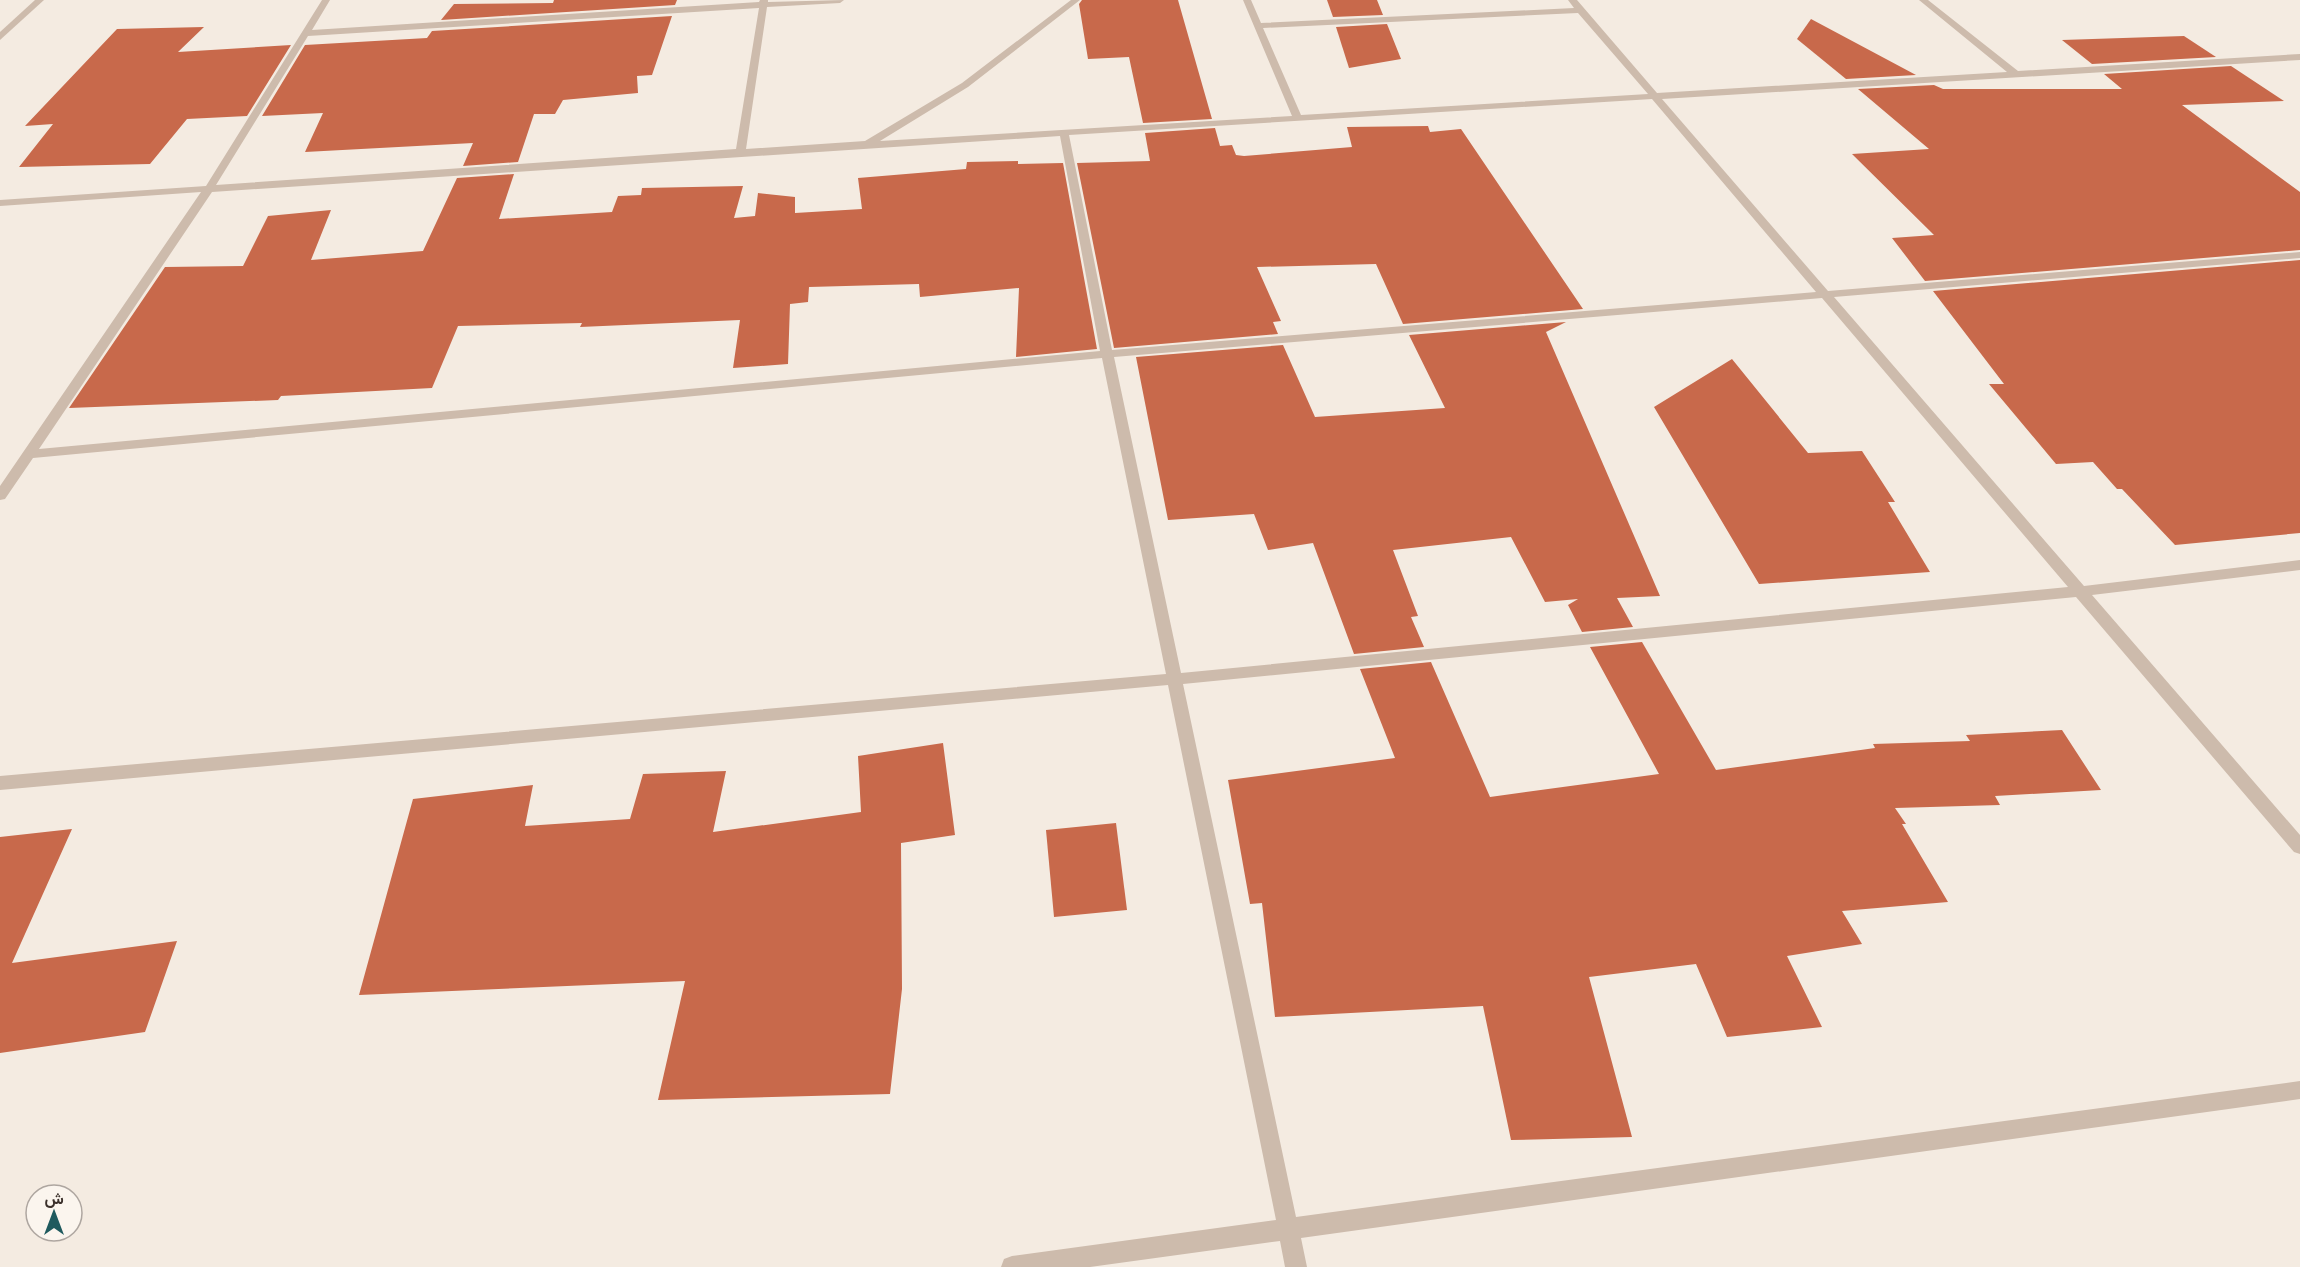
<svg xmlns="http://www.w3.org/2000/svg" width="2300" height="1267" font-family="'Fira Sans Condensed',Vazirmatn,sans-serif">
<rect width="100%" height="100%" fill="#f4ebe1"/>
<g fill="#c8694b">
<polygon points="554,0 677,0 675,5 441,20 454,4 553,3"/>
<polygon points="1082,0 1178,0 1212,119 1143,123 1129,57 1088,59 1079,4"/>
<polygon points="1327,0 1377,0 1383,15 1333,17"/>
<polygon points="672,16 652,75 637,76 638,93 563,100 555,114 534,114 518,162 463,166 473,143 305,152 323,113 262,116 305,45 427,38 432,31"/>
<polygon points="1811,19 1916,75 1846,79 1797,39"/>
<polygon points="1387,24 1401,59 1349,68 1336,27"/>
<polygon points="204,27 178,52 291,45 247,116 187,119 150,164 19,167 53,124 25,126 117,29"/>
<polygon points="2184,36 2216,57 2092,64 2062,40"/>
<polygon points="2231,66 2284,101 2182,105 2300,192 2300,250 1925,281 1892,238 1934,235 1852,154 1929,149 1858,89 1934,85 1943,89 2122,89 2104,74"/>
<polygon points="1428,126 1430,132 1461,129 1583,309 1403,324 1376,264 1257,267 1281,321 1273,322 1278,334 1114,348 1077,163 1150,161 1145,133 1215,128 1220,146 1232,145 1236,155 1244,156 1352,147 1347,127"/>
<polygon points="1018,161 1018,164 1063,163 1097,349 1016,357 1019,288 920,297 919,284 809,287 808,302 790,304 788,364 733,368 740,320 580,327 582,323 458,326 432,388 281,396 278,400 69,408 165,267 243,266 268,216 331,210 311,260 423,251 457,178 514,174 499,219 612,212 618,196 641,195 642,188 743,186 734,218 755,216 758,193 795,197 795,213 862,209 858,178 966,169 967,162"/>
<polygon points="2300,260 2300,533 2175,545 2122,489 2117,489 2093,462 2056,464 1989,384 2004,384 1933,291"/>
<polygon points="1566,322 1546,332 1660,596 1617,598 1633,627 1582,632 1568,605 1578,599 1545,602 1511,537 1393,550 1418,616 1411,617 1424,647 1354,654 1313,543 1268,550 1254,514 1168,520 1136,357 1283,345 1315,417 1445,408 1409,335"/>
<polygon points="1732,359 1808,453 1862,451 1895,502 1888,502 1930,572 1759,584 1654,407"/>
<polygon points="1642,642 1716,770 1875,748 1873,744 1970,741 1966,735 2062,730 2101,790 1995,796 2000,805 1895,808 1906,824 1902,824 1948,902 1842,911 1862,944 1787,956 1822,1027 1727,1037 1696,964 1589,977 1632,1137 1511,1140 1483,1006 1275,1017 1262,903 1250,904 1228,780 1395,758 1360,669 1431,662 1490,797 1659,774 1590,647"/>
<polygon points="943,743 955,835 901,843 902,989 890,1094 658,1100 685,981 359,995 413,799 533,785 525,826 630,819 643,774 726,771 713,832 861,812 858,756"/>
<polygon points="1116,823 1127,910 1054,917 1046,830"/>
<polygon points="72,829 12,963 177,941 145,1032 0,1053 0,837"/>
</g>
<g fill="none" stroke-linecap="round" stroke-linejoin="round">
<g fill="#cdbbac" fill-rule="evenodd">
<polygon points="35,0 44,0 0,40 0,32"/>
<path d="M322,0H330L312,30L759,2L760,0H768V2L844,0L840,3L767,7L746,149L865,141L962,83L1071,0H1080L968,87L880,141L1292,116L1243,0H1251L1261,23L1574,8L1568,0H1577L1657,93L2007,72L1919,0H1928L2018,71L2300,54V60L1662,99L1828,291L2300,252V258L1834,297L2084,586L2300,560V570L2092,595L2300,835V854L2294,852L2076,597L1183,684L1296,1217L2300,1081V1099L1301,1238L1307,1267H1285L1280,1241L1090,1267H1001L1004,1259L1012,1256L1276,1220L1168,685L0,790V776L1166,674L1102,358L33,458L5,499L0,500V486L201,192L0,206V200L206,186ZM759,8L736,149L216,185L308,36ZM1578,13L1648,94L1301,115L1263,28ZM1652,99L1816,292L1112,350L1069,135ZM1060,136L1100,351L39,449L212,192ZM1822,298L2068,587L1181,673L1114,357Z"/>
</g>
</g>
<g transform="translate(54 1213)"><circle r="28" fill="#fbf5ee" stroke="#aea6a0" stroke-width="1.5"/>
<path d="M0-4.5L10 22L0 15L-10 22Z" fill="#1f5a5e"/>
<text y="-9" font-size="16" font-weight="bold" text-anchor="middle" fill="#3b302b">ش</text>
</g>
</svg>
